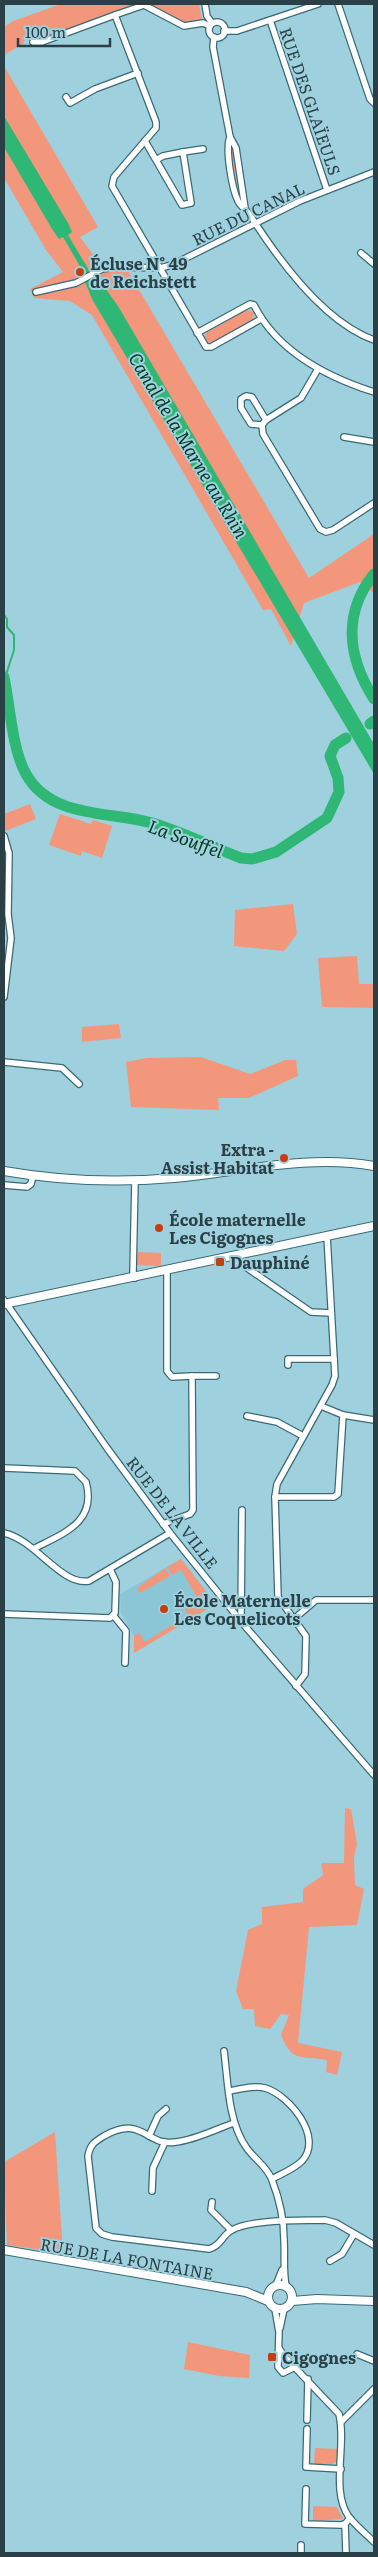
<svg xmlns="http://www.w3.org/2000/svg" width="378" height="2557" font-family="Literata,serif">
<rect width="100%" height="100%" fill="#9ed0de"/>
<polygon fill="#8ac6d6" points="181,1559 216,1604 134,1653 134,1636 121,1613 120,1594"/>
<g fill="#f3977c">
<polygon points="61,4 135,4 41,39 35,33 26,37 23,44 4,55 4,27 13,21"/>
<polygon points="146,4 199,4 202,21 187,23"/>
<polygon points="4,66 98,227 80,237 102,267 125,266 309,578 374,534 374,593 360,582 304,603 291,646 271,609 263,610 92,315 70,301 34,298 30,289 63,272 46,250 4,178"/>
<polygon points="233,145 241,203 230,149 230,146"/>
<polygon points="246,310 254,312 253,319 214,342 206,343 204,340 206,333"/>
<polygon points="30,804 36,819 5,831 4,814"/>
<polygon points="60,814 91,824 93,820 112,826 102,858 82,851 81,856 49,845"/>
<polygon points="293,904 297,934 284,951 234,946 235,910"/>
<polygon points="357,956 359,984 374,984 374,1008 322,1007 318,958"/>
<polygon points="119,1024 121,1038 82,1042 82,1027"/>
<polygon points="201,1057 250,1074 285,1060 296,1060 298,1076 249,1098 218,1098 219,1110 131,1107 126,1062 147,1058"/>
<polygon points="138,1252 161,1253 161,1266 137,1265"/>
<polygon points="181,1559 216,1604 134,1653 134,1636 139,1633 145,1642 188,1615 184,1607 191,1600 198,1599 181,1570 172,1575 167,1567"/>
<polygon points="165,1568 170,1576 140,1593 137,1588"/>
<path d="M345,1808L351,1809L357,1844L354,1857L355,1885L364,1889L357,1925L309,1927L298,2043L342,2052L337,2075L326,2072L327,2060C301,2055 293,2064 281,2035L289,2015L281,2014L270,2029L255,2026L254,2009H243L236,1991L248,1930L262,1924V1907L303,1902V1889L323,1875L321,1863H344Z"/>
<polygon points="55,2132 63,2253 7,2245 4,2162"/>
<polygon points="188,2342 250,2355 249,2378 219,2376 184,2369"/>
<polygon points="315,2448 337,2449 337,2461 332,2464 314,2464"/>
<polygon points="313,2506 337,2507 343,2519 313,2521"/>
</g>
<polygon fill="#2fb875" points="4,116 68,223 72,232 68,235 93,277 96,275 118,306 374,744 374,774 92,299 85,282 88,280 63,237 59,239 52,229 4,147"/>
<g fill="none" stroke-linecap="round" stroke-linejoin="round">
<polyline stroke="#2fb875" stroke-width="2" points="4,615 7,619 7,627 14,635 14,650 4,681"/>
<g stroke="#2fb875" stroke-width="11">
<path d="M374,574C342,614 348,658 374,699"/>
<path d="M4,677C10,706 12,749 26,774C51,819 110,811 152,823C183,832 212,847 241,858L252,859L276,852L327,818L339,792L338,778L330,756L335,745L346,738"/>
<polyline points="370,724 374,721"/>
</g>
<defs>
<g id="street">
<polyline points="205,4 207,16 212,23"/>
<polyline points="338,4 370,99 374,103"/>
<polyline points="270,20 327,190"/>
<circle cx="217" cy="30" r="8"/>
<polyline points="210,26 203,23 184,26 144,5 115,15 156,122 156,128 114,177 112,186 206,347 211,347 261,319"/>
<polyline points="224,31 237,31 318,4"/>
<polyline points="214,37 213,47 230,137 236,148 245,208"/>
<polyline points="33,42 42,42 115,15"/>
<polyline points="66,97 70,103 95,89 138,73"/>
<path d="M230,137C225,149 232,189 238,201C240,206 246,209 250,215C278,259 323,322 374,340"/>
<polyline points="145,141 182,205 191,203 183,152 163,156 156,160"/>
<polyline points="183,152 203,149"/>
<polyline points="361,253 374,264"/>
<polyline points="36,292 76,283 102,269 116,267 160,268 172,265 300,201 374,172"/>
<path d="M197,333L250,304L254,305C277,351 327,377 374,392"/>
<polyline points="266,420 262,425 263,434 320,529 326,532 333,530 374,503"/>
<polyline points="262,425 251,424 241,408 241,399 246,396 252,397 266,420 301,398 318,369"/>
<polyline points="344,437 374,442"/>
<polyline points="4,836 9,853 8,914 11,938 4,997"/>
<polyline points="4,1062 62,1068 79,1084"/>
<polyline points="4,1185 27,1187 31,1184 33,1176"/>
<polyline points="234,1256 237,1261 311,1312 331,1313"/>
<polyline points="135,1278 133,1273 135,1180"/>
<polyline points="4,1300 107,1448 170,1533 244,1625 374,1775"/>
<polyline points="288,1365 288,1359 334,1359"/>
<polyline points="192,1376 216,1376"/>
<polyline points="321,1406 343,1415 374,1420"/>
<polyline points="247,1416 277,1422 303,1436"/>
<path d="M4,1468L75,1471L86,1482C97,1522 64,1533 35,1548"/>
<polyline points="275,1497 334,1497 338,1494 343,1415"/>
<polyline points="163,1524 190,1514 193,1510 192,1376 172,1377 167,1371 167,1271"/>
<path d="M4,1533C36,1540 61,1586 89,1581L170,1533"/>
<polyline points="4,1614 110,1618 115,1613 116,1582 110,1569"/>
<polyline points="113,1615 126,1631 125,1663"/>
<polyline points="294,1619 316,1600 374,1600"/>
<polyline points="241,1622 242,1510"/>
<polyline points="296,1686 305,1674 306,1636 278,1597 275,1497 277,1484 332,1385 335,1376 327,1236"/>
<path d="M224,2051C228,2082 228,2121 246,2147C254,2159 267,2166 272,2180C279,2198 284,2221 284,2240C285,2256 283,2270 286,2286"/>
<path d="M230,2091C241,2089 254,2085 265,2088C289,2095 324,2137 302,2161C294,2169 281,2174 272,2179"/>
<path d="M234,2123C216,2129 195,2140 176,2142C145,2147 144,2114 104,2136C94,2142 90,2145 88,2156L96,2228L102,2234L112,2237L209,2249C221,2246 222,2235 232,2230C250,2219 303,2221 325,2220L336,2223L374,2245"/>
<polyline points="149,2136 158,2116 166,2109"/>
<polyline points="152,2191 153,2168 165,2142"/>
<polyline points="212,2202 211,2210 231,2230"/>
<polyline points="330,2261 342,2254 354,2234"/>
<polyline points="276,2285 282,2270"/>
<polyline points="275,2309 279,2332 278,2367 283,2373 295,2367"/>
<polyline points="280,2328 284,2309"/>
<path d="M279,2348L284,2356L339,2414C347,2445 330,2491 349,2517C356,2526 366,2534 374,2542"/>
<polyline points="357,2354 374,2361"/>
<polyline points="307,2420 308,2379"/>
<polyline points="341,2422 374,2389"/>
<polyline points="307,2429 306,2467 341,2469"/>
<polyline points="306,2489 305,2524 341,2525 345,2524 350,2518"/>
<polyline points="345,2524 346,2553"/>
<polyline points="301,2553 301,2545"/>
</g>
<g id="secondary">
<path d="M4,1171C61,1181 116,1183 174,1178C240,1172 309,1154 374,1166"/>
<polyline points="4,1304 374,1226"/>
<polyline points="4,2250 246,2292 268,2301"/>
<circle cx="280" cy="2297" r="12"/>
<polyline points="292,2301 317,2299 374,2301"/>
</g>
</defs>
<use href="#street" stroke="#3a6a76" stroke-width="8"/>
<use href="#secondary" stroke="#3a6a76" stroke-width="10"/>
<use href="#street" stroke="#fff" stroke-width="5.5"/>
<use href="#secondary" stroke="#fff" stroke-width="8"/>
</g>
<g fill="#c63e10" stroke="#9ed0de" stroke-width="2">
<circle cx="80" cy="272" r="5"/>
<circle cx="284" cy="1158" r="5"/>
<circle cx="159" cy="1228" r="5"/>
<rect x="215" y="1257" width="10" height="10" rx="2.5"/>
<circle cx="164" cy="1609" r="5"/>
<rect x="267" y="2352" width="10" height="10" rx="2.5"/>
</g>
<g text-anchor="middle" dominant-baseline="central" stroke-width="4" stroke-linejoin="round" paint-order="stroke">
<g font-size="16" fill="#2b4046" stroke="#9ed0de">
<text transform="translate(311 101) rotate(71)">RUE DES GLAÏEULS</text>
<text transform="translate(248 213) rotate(-26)">RUE DU CANAL</text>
<text transform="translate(173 1512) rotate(52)">RUE DE LA VILLE</text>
<text transform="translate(127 2258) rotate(10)">RUE DE LA FONTAINE</text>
</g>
<g font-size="16" font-weight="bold" fill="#2b4046" stroke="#9ed0de" text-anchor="start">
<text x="90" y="263">Écluse N° 49<tspan x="90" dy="18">de Reichstett</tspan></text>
<text x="274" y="1149" text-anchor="end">Extra -<tspan x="274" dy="18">Assist Habitat</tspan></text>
<text x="169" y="1219">École maternelle<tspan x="169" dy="18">Les Cigognes</tspan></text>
<text x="230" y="1262">Dauphiné</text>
<text x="174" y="1600">École Maternelle<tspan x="174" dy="18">Les Coquelicots</tspan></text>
<text x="282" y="2357">Cigognes</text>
</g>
<g font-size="18" font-style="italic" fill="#00391f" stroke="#9ed0de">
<text transform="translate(189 445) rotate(59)">Canal de la Marne au Rhin</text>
<text transform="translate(186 838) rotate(20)">La Souffel</text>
</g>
</g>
<rect width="378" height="2557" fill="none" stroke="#2b4046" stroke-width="10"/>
<path d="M18 38v8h92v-8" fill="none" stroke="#2b4046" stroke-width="2.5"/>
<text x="25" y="38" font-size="15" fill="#2b4046" stroke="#9ed0de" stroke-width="4" paint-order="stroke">100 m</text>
</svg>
